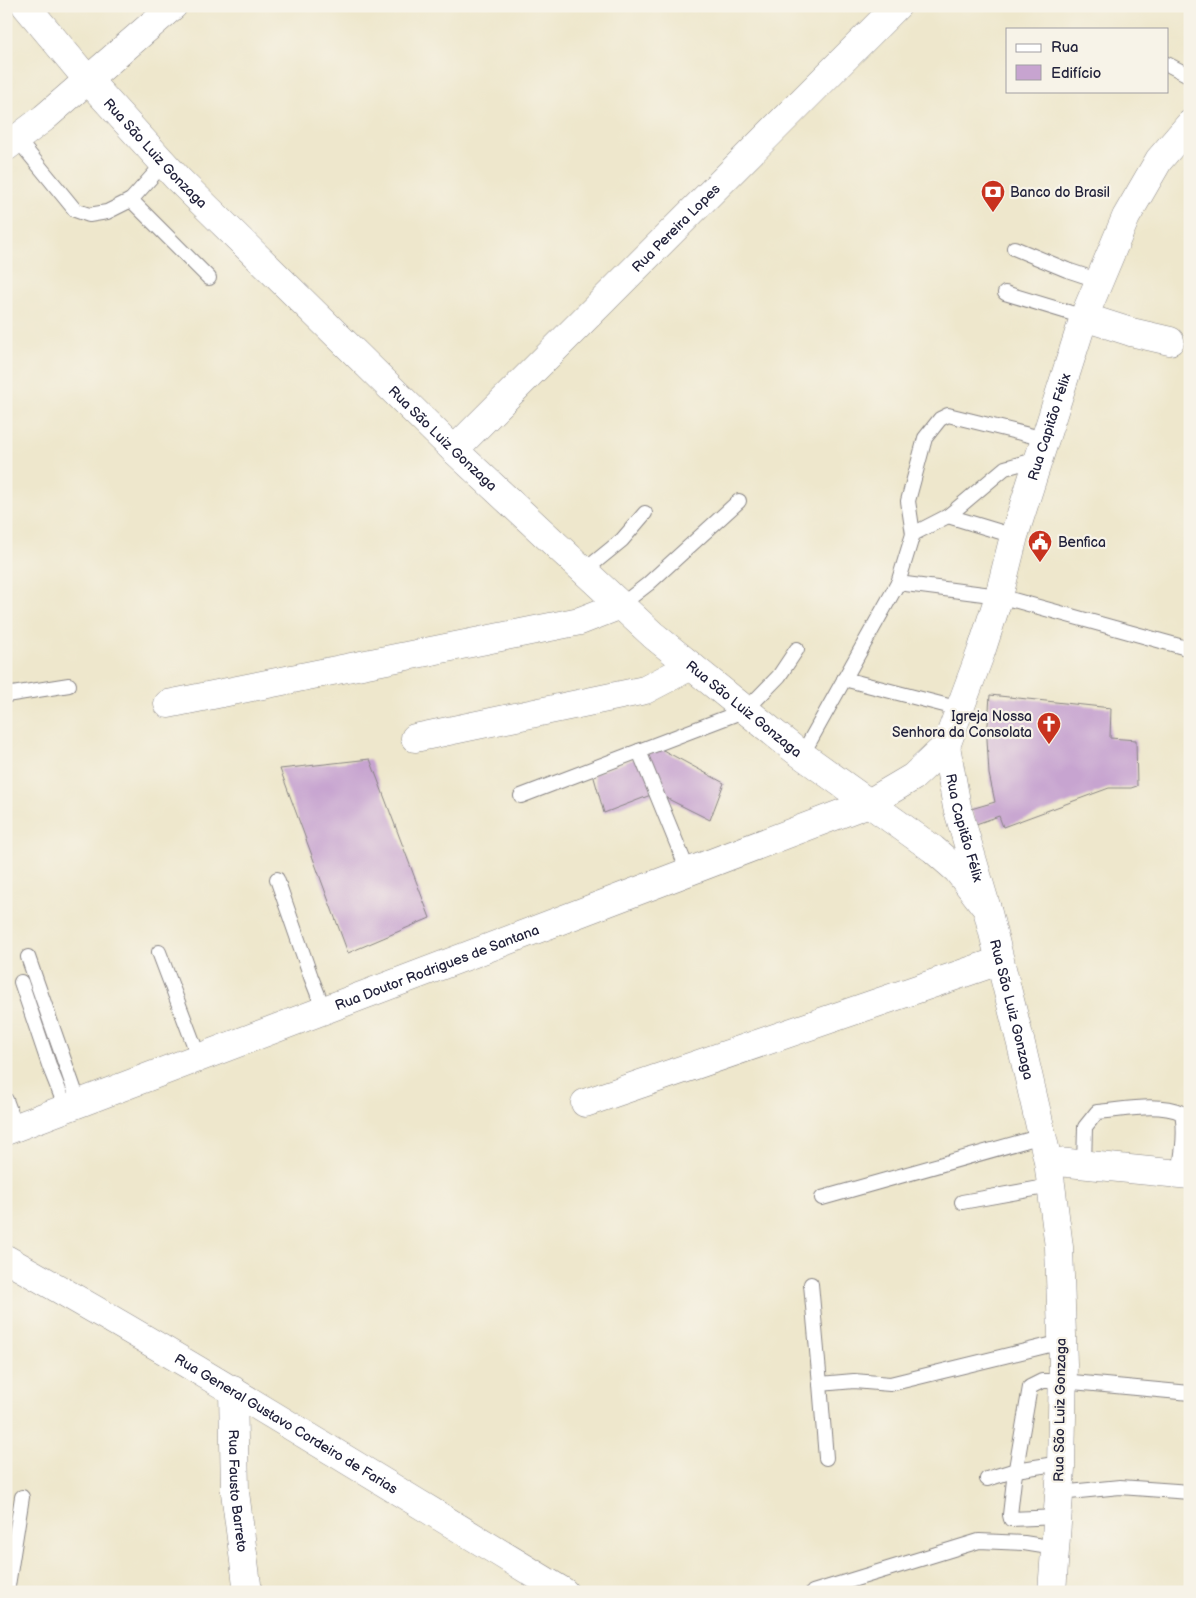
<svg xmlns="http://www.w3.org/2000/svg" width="1196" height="1598" font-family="'Balsamiq Sans',sans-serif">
<rect width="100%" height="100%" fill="#f7f3e8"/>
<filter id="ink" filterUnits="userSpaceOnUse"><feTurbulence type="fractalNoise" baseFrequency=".02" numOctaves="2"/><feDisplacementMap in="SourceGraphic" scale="10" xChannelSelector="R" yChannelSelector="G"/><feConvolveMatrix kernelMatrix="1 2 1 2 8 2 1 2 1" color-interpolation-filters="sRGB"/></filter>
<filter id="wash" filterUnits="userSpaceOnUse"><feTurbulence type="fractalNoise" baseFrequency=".0096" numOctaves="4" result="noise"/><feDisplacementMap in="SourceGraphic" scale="20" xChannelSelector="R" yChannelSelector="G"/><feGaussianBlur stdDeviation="1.12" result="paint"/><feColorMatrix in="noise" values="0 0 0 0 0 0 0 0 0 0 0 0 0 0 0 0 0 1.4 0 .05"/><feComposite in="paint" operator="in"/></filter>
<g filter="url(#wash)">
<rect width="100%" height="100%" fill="#eee7cc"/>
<g id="blocks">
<g fill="#c7a4d0">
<polygon points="990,695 1111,708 1110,738 1136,740 1137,786 1131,788 1109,788 1003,827 999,816 976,824 971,809 995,802 989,774 987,739"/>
<polygon points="661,749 724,783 710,820 656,793 604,813 593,774"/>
<polygon points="370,759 430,918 348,953 280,769"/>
</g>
</g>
</g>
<g filter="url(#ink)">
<use href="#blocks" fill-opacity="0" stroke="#888484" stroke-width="1"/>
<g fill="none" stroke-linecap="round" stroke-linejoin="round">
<defs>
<g id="lane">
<polyline points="1167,64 1190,76"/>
<polyline points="17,139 75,210 89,215 107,212 131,200 164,163"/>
<polyline points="131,200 209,278"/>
<polyline points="1014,248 1067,270 1100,281"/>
<polyline points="1005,293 1084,317"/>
<polyline points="948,516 1014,536"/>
<polyline points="913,534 908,501 925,438 940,419 948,415 1045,439"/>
<polyline points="584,571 622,540 645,513"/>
<polyline points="898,583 999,596 1190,649"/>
<polyline points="621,605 648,584 739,501"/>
<polyline points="844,679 960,709"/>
<polyline points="6,695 69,685"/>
<polyline points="639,751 688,871"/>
<polyline points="802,755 898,583 913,534 948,516 1005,468 1038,459"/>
<polyline points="521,796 746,710 779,676 797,649"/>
<polyline points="277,879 311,977 324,1010"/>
<polyline points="159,952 199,1058"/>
<polyline points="28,957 79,1103"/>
<polyline points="21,982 50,1068 66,1108"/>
<polyline points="6,1100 16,1127"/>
<path d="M1084,1165L1085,1127L1097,1112C1124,1110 1157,1102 1182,1113C1186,1134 1182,1154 1179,1174"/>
<polyline points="822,1198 1042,1136"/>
<polyline points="962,1202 1051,1186"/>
<polyline points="811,1284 820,1384 854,1381 890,1384 1062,1342"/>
<polyline points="820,1384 826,1458"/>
<polyline points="987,1479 1016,1470 1061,1463"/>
<polyline points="1059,1493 1120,1487 1190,1492"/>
<polyline points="1058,1517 1011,1519 1010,1515 1014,1480 1030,1387 1042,1381 1062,1381 1190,1393"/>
<polyline points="7,1592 22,1497"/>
<polyline points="813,1592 979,1541 1024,1543 1055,1548"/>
</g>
<g id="street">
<polyline points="1084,317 1131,332 1170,341"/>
<path id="s1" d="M454,450L897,6"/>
<polyline points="168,704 580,621 621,605"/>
<polyline points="415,738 645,690 691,666"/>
<polyline points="585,1103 999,961"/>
<path id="s2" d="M6,1131L869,803"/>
<polyline points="1048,1161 1190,1175"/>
</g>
<g id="secondary">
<polyline points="6,147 44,118 173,6"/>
<path id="s3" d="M946,746L957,807L987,909"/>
<path id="s4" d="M869,803L913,777L946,746L981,652L999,596L1014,536L1084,317L1126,217L1159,160L1190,124"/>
<path id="s5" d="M6,1259C195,1365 379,1480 564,1592"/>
<path id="s6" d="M233,1390L235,1492L248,1592"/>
</g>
<g id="primary">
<path id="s7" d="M26,6L87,79L177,178L454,450L653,635L795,750L933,849L957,870L987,909L1021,1044L1048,1161L1059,1247L1063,1364L1061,1468L1052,1592"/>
</g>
</defs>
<use href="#lane" stroke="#888484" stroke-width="16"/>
<use href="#street" stroke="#888484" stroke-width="29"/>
<use href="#secondary" stroke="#888484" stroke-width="29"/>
<use href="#primary" stroke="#888484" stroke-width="29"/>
<use href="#lane" stroke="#fff" stroke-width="14"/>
<use href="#street" stroke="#fff" stroke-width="28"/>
<use href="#secondary" stroke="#fff" stroke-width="28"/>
<use href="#primary" stroke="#fff" stroke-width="28"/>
</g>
</g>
<defs>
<symbol id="bank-pin" viewBox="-11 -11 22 30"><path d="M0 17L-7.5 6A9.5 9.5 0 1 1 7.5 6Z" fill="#c8321e" stroke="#f7f3e8"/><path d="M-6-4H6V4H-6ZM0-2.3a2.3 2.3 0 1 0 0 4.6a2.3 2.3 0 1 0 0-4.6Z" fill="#fff"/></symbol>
<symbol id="civic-pin" viewBox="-11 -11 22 30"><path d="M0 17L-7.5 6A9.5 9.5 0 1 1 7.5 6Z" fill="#c8321e" stroke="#f7f3e8"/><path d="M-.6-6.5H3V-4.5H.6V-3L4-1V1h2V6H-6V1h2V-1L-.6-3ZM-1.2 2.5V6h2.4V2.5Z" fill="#fff"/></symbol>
<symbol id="church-pin" viewBox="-11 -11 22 30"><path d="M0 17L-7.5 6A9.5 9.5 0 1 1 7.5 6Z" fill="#c8321e" stroke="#f7f3e8"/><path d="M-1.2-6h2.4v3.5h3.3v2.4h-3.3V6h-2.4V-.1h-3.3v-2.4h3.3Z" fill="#fff"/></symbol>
</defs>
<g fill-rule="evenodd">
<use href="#bank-pin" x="979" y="178" width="28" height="38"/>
<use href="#civic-pin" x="1026" y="528" width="28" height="38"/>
<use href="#church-pin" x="1035" y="710" width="28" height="38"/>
</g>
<g text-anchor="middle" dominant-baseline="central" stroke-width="4.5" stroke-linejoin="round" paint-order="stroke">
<g font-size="14" fill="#22223b" stroke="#f7f3e8">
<text stroke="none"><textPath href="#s7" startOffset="196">Rua São Luiz Gonzaga</textPath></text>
<text stroke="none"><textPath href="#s1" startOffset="314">Rua Pereira Lopes</textPath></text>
<text stroke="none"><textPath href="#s4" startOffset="432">Rua Capitão Félix</textPath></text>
<text stroke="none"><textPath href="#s7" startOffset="601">Rua São Luiz Gonzaga</textPath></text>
<text stroke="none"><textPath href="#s7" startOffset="1006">Rua São Luiz Gonzaga</textPath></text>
<text stroke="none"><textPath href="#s3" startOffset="84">Rua Capitão Félix</textPath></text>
<text stroke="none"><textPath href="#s2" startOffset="461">Rua Doutor Rodrigues de Santana</textPath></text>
<text stroke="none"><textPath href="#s7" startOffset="1426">Rua São Luiz Gonzaga</textPath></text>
<text transform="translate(1060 1410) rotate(-89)">Rua São Luiz Gonzaga</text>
<text stroke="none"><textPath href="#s5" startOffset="325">Rua General Gustavo Cordeiro de Farias</textPath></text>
<text stroke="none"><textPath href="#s6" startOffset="101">Rua Fausto Barreto</textPath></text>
</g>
<g font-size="14" fill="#22223b" stroke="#f7f3e8" text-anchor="start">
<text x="1010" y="192">Banco do Brasil</text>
<text x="1058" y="542">Benfica</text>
<text x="1032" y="716" text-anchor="end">Igreja Nossa<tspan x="1032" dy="16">Senhora da Consolata</tspan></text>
</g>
</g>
<rect width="1196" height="1598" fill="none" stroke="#f7f3e8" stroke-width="25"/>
<rect x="1006" y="28" width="162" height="65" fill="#f7f3e8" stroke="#a29fa3"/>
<rect x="1016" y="44" width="25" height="8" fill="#ffffff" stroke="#a29fa3"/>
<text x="1051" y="52" font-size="15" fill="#22223b">Rua</text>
<rect x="1016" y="65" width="25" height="15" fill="#c7a4d0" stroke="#a29fa3"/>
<text x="1051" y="78" font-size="15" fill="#22223b">Edifício</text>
</svg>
